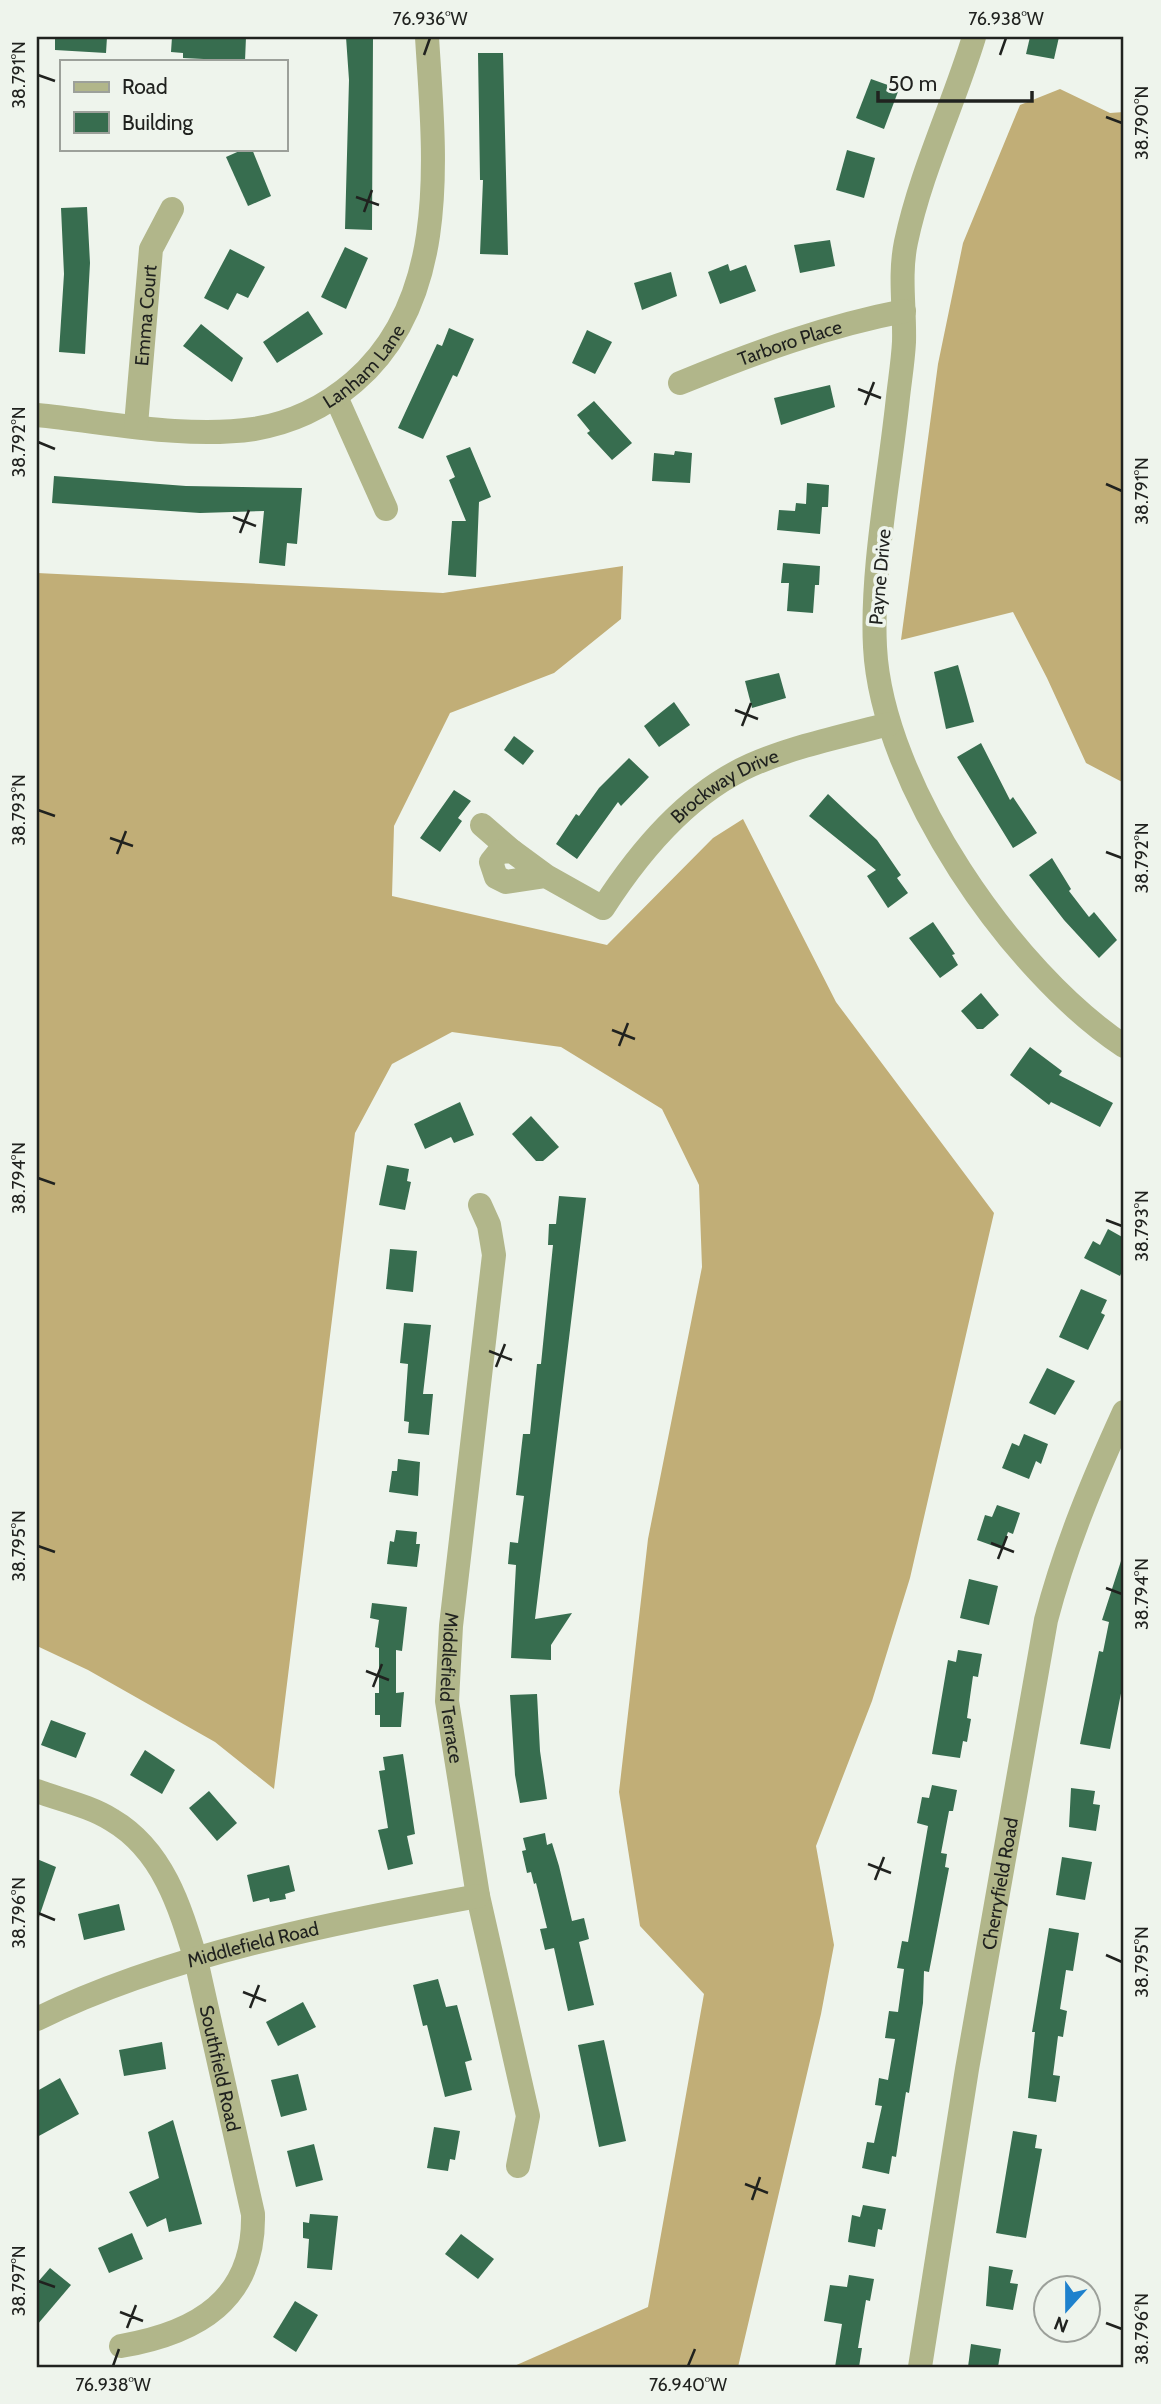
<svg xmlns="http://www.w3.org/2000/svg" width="1161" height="2404" font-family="Cabin,sans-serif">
<rect width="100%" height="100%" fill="#eef4ec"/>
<g fill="#c1ae77">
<polygon points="1060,89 1110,113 1124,112 1124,783 1086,763 1047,678 1013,612 901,640 938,364 963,243 1020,105"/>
<polygon points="623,566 621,619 554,673 450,713 394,826 392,896 607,945 713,838 743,819 836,1002 994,1213 910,1578 872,1701 816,1846 834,1945 821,2014 738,2367 512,2367 648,2307 704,1994 640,1926 619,1792 648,1539 702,1267 699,1185 662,1109 561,1047 452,1032 392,1064 355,1133 274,1789 215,1742 88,1670 37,1646 37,573 443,593"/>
</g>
<g fill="#376d4f">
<polygon points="55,37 107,37 106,53 55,50"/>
<polygon points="172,37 246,37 245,61 183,58 183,53 171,52"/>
<polygon points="346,37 373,37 372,230 345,229 349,80"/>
<polygon points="1030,37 1059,37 1054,59 1026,54"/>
<polygon points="478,53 503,53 508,255 480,254 483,180 480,180"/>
<polygon points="871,79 899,89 884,129 856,118"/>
<polygon points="244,149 252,149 271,196 248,206 226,157"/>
<polygon points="847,150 875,158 864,198 836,190"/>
<polygon points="87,207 90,263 85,354 59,352 64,274 61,208"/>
<polygon points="830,240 835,266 800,273 794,245"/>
<polygon points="345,247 368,258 346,309 321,297"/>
<polygon points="230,249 265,267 248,298 237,293 228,310 204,298"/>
<polygon points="728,264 730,271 746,265 756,291 720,304 708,272"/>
<polygon points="671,272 677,296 642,310 634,283"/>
<polygon points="308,311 323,334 277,363 263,342"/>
<polygon points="201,324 243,358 232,382 183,346"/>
<polygon points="449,328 474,339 457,377 453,375 423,439 398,428 437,344 442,346"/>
<polygon points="587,330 612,342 595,374 572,363"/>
<polygon points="830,385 835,407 781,425 774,398"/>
<polygon points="594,401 632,443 612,460 587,433 590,431 577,415"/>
<polygon points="470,447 491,497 479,502 476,577 448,575 452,521 466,521 449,480 455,477 446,456"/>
<polygon points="675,451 692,453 690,483 652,481 654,453 674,455"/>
<polygon points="54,476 186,486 302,488 297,544 287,543 285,566 259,563 264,511 200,513 52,503"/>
<polygon points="807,483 829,485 828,507 822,507 820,534 777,530 779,510 795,511 796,503 806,504"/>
<polygon points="783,563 820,566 819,585 815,585 813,613 787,611 789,583 781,583"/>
<polygon points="958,665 974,722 946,729 934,672"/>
<polygon points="779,673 786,698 752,708 745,681"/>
<polygon points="674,702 690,725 659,747 644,726"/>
<polygon points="514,736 534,751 523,765 504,750"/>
<polygon points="981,743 1010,800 1013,797 1037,833 1013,848 957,757"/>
<polygon points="629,758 649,777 621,806 618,802 577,859 556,844 576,814 579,816 599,788"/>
<polygon points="454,790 471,801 458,818 462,821 440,852 420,838"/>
<polygon points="828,794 877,840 901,875 897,878 908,893 888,908 867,876 876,870 809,816"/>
<polygon points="1052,858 1071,889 1069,891 1089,917 1094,912 1117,940 1099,958 1064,920 1029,875"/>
<polygon points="933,922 955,954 952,955 958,965 940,978 909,938"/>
<polygon points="981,993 999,1015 983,1029 977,1029 961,1011"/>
<polygon points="1030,1047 1062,1071 1059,1075 1113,1103 1100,1127 1051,1102 1049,1105 1010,1075"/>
<polygon points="460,1102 474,1135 454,1143 451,1137 425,1149 414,1124"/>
<polygon points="531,1116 559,1147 543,1161 536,1161 512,1134"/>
<polygon points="387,1165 409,1169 407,1181 411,1182 405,1210 379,1205"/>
<polygon points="559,1196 586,1198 535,1619 572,1613 551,1645 551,1660 511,1658 516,1565 508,1564 510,1542 518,1543 524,1496 516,1495 523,1434 530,1434 537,1364 541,1364 553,1245 548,1245 549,1224 556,1224"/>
<polygon points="1108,1229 1124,1238 1124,1267 1120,1276 1084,1258 1093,1241 1100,1245"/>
<polygon points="390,1249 417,1251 413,1292 386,1289"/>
<polygon points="1081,1289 1107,1300 1101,1313 1105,1315 1088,1350 1059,1337"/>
<polygon points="404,1323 431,1325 423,1394 433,1394 429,1435 408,1433 409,1422 404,1421 408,1364 400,1363"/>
<polygon points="1047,1368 1075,1381 1055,1415 1029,1403"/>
<polygon points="1024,1434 1048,1444 1041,1464 1036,1461 1029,1479 1002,1468 1012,1443 1019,1446"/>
<polygon points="398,1459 420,1462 418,1496 389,1492 392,1471 397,1471"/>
<polygon points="997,1505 1020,1513 1013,1534 1008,1532 1002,1549 977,1540 985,1515 992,1517"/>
<polygon points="396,1530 417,1532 416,1544 420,1544 417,1567 387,1564 390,1541 394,1542"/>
<polygon points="1121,1561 1124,1561 1124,1678 1110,1749 1080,1744 1099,1651 1103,1652 1109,1622 1102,1620"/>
<polygon points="969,1579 998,1586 989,1625 960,1618"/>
<polygon points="372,1603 407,1607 402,1651 396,1650 396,1693 404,1692 401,1727 380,1727 380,1715 375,1715 375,1693 379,1693 379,1648 375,1647 379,1620 370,1618"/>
<polygon points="958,1650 982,1654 978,1677 973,1676 967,1718 971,1719 967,1742 963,1741 960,1758 932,1754 948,1660 956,1662"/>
<polygon points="537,1694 540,1751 547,1799 520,1803 515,1775 510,1695"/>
<polygon points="51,1720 86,1733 76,1758 41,1745"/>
<polygon points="145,1750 175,1770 162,1794 130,1775"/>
<polygon points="403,1754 415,1834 407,1836 413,1864 388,1870 378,1830 388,1828 379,1771 385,1770 383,1757"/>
<polygon points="932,1785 957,1790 953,1811 949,1811 941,1853 947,1854 945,1867 949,1868 929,1972 924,1971 923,2003 909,2093 906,2092 896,2157 892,2156 889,2174 862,2168 867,2142 874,2143 882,2106 875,2105 879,2078 888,2080 895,2039 885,2038 889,2011 898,2012 904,1969 897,1968 902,1941 908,1942 928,1826 917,1823 922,1797 929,1798"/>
<polygon points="1071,1788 1095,1791 1093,1804 1100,1805 1096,1831 1069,1827"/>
<polygon points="209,1791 237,1823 217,1841 189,1808"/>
<polygon points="545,1833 547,1845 552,1843 559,1866 572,1921 584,1918 589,1939 579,1942 594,2005 568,2011 554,1948 545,1950 540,1929 547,1928 536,1883 534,1884 531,1872 527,1873 522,1851 526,1850 523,1838"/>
<polygon points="1062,1857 1092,1862 1085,1900 1056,1895"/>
<polygon points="37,1859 56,1867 38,1920 37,1920"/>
<polygon points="289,1865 295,1891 285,1894 286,1899 270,1902 269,1898 253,1902 247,1875"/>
<polygon points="119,1904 125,1930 84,1940 78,1914"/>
<polygon points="1049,1928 1079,1933 1073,1971 1066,1970 1060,2009 1067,2011 1063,2037 1058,2036 1053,2075 1060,2076 1056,2102 1028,2098 1035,2032 1032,2032"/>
<polygon points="438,1979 446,2007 457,2005 472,2060 465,2062 472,2090 445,2097 427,2025 423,2026 413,1985"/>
<polygon points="303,2002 316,2027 278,2046 266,2022"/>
<polygon points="604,2040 626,2141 599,2147 578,2045"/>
<polygon points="162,2042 166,2069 124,2076 119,2050"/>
<polygon points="298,2074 307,2110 281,2117 271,2080"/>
<polygon points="60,2078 79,2114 37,2137 37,2091"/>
<polygon points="173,2120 202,2224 169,2232 166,2218 147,2227 129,2192 159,2178 148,2132"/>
<polygon points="434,2127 460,2131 455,2160 450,2159 448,2171 427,2168"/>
<polygon points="1013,2131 1037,2135 1035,2148 1042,2149 1026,2238 996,2233"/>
<polygon points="314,2144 323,2180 296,2187 287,2151"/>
<polygon points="863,2205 886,2209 882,2230 878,2229 875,2247 848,2242 852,2215 860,2217"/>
<polygon points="310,2214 338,2216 332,2270 307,2268 309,2239 303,2238 303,2222 309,2223"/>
<polygon points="132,2233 143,2259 109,2273 98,2248"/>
<polygon points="461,2234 494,2259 478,2279 445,2254"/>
<polygon points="989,2266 1013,2270 1010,2283 1018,2284 1013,2310 986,2306"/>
<polygon points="50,2268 71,2285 37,2325 37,2283"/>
<polygon points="849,2275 874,2279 870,2301 866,2300 858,2348 862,2348 859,2367 835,2367 842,2324 824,2321 830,2285 847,2287"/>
<polygon points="295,2301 318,2315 296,2352 273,2337"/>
<polygon points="971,2344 1001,2349 998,2367 968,2367"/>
</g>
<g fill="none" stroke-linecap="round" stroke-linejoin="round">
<g stroke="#b1b68a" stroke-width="24">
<path d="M974,37C953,106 921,171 906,242C899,275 905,309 904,342C903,361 900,379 898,397C890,475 871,570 875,647C882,784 1012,972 1124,1046"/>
<path id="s1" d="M680,383C753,353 826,326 904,311"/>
<polyline points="336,397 386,509"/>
<path id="s2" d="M37,415C107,422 184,439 254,429C291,423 326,406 354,382C452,298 434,152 427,37"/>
<path id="s3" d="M136,425L151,249L172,209"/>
<polyline points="482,825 512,851"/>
<path id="s4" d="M546,876L512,851L499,852L491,862L496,877L506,882L546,876L603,908C639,852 688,793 751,765C795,746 843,736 889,724"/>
<path id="s5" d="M480,1205L489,1225L494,1255L451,1626L447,1701L478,1896L528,2116L518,2166"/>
<path id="s6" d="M37,1791C61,1800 90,1806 112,1820C163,1850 180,1907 196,1960L253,2214C255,2300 197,2333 121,2346"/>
<path id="s7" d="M37,2019C168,1954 334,1923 478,1896"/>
<path id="s8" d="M920,2367L967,2069L1046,1620C1065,1547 1093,1480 1124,1412"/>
</g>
</g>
<path fill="none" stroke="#20221f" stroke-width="2.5" d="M424,55L430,38M1000,55L1006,38M38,75L55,81M1106,117L1122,123M356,197L379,205M364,212L372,190M858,389L881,398M865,405L874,382M38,442L55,449M1106,484L1122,491M233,517L256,526M240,533L249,510M735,710L758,719M742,726L751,703M38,810L55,816M110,838L133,846M1106,852L1122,858M117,854L126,831M612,1030L635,1039M619,1046L628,1023M38,1178L55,1184M1106,1220L1122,1226M489,1351L512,1360M496,1367L505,1344M991,1543L1014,1552M38,1546L55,1552M998,1559L1007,1536M1106,1588L1122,1594M366,1671L389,1680M373,1687L382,1664M868,1864L891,1873M875,1880L884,1857M38,1913L55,1920M1106,1955L1122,1962M243,1992L266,2001M250,2008L259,1985M745,2184L768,2193M752,2200L760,2177M38,2281L55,2287M120,2312L143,2321M1106,2323L1122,2329M127,2328L136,2305M113,2366L119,2349M688,2366L695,2349"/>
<g text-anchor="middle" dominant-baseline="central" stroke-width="7" stroke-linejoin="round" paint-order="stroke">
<g font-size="19" fill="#20221f" stroke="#eef4ec">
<text stroke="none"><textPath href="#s3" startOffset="110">Emma Court</textPath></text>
<text stroke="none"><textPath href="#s1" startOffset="117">Tarboro Place</textPath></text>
<text stroke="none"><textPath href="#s2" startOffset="348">Lanham Lane</textPath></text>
<text transform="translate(880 577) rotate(-85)">Payne Drive</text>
<text stroke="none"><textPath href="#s4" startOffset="376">Brockway Drive</textPath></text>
<text stroke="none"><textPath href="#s5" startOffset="488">Middlefield Terrace</textPath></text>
<text stroke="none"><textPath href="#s8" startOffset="490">Cherryfield Road</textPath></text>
<text stroke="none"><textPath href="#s7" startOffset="229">Middlefield Road</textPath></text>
<text stroke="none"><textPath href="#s6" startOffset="359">Southfield Road</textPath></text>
</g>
</g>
<rect width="1161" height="2404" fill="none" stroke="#eef4ec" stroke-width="77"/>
<rect x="60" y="60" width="228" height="91" fill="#eef4ec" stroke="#9ca09a" stroke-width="2"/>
<rect x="74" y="82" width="35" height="10" fill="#b1b68a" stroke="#9ca09a" stroke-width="2"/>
<text x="122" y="94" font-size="21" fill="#20221f">Road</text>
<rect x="74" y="112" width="35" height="21" fill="#376d4f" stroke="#9ca09a" stroke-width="2"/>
<text x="122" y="130" font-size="21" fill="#20221f">Building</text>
<g transform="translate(1067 2309) rotate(201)"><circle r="33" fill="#eef4ec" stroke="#9ca09a" stroke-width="2"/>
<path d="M0-5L12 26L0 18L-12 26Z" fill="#1e81cd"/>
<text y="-10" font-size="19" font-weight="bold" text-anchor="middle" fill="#20221f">N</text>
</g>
<path d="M878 91v10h154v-10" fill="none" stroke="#20221f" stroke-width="3.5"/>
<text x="888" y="91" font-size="21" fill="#20221f" stroke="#eef4ec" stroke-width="5" paint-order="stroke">50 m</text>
<rect x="38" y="38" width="1084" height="2328" fill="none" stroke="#20221f" stroke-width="2.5"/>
<g font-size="18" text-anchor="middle" fill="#20221f">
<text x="430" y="25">76.936°W</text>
<text x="1006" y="25">76.938°W</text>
<text transform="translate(19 75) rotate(-90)" y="6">38.791°N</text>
<text transform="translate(1142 123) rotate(-90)" y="6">38.790°N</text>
<text transform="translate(19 442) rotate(-90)" y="6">38.792°N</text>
<text transform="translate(1142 491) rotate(-90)" y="6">38.791°N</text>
<text transform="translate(19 810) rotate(-90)" y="6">38.793°N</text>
<text transform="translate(1142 858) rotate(-90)" y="6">38.792°N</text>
<text transform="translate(19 1178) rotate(-90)" y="6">38.794°N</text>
<text transform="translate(1142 1226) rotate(-90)" y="6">38.793°N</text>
<text transform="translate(19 1546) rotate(-90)" y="6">38.795°N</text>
<text transform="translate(1142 1594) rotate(-90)" y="6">38.794°N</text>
<text transform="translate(19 1913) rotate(-90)" y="6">38.796°N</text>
<text transform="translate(1142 1962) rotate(-90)" y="6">38.795°N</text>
<text transform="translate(19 2281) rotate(-90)" y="6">38.797°N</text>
<text transform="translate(1142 2329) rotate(-90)" y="6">38.796°N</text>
<text x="113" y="2391">76.938°W</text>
<text x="688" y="2391">76.940°W</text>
</g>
</svg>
